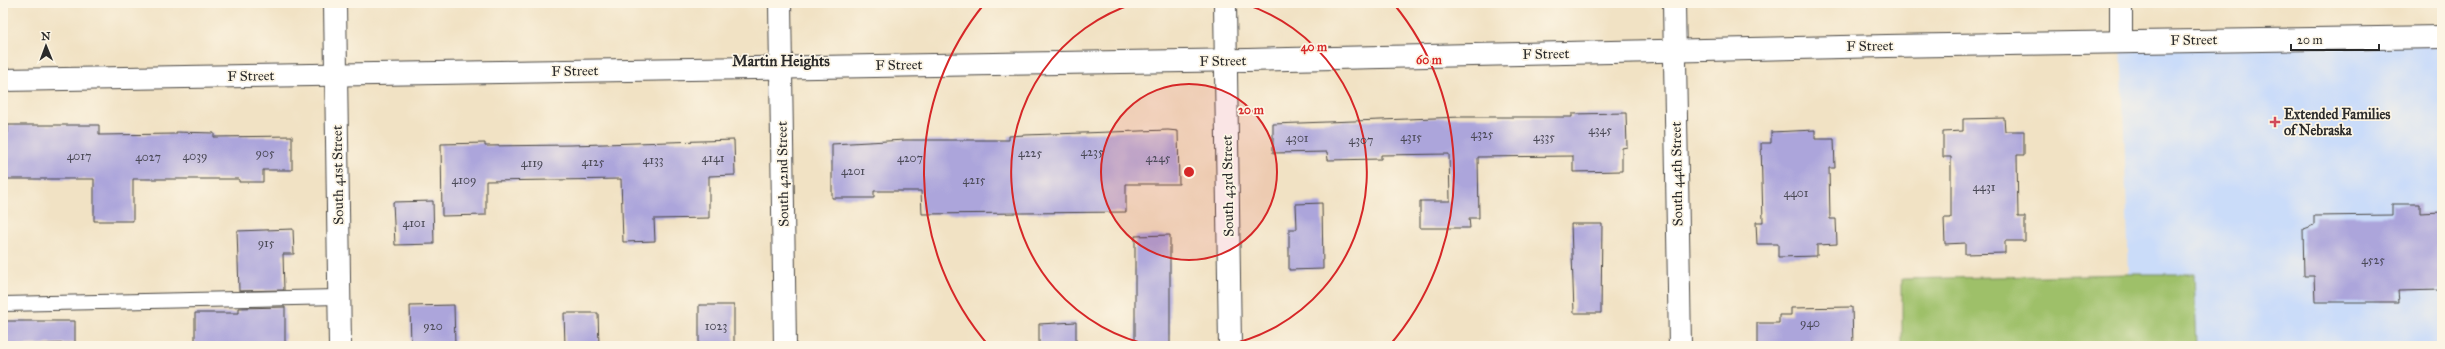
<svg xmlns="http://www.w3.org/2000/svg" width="2445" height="349" font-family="'IM FELL Great Primer',serif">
<rect width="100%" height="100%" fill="#fcf5e5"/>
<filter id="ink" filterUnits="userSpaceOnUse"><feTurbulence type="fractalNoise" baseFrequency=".025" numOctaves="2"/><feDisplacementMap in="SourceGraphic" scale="8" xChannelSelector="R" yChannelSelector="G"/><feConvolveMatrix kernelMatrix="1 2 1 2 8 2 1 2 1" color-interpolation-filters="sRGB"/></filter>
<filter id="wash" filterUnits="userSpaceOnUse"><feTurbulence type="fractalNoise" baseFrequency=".012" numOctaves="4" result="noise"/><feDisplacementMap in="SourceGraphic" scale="16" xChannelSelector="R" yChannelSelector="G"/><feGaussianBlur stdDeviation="0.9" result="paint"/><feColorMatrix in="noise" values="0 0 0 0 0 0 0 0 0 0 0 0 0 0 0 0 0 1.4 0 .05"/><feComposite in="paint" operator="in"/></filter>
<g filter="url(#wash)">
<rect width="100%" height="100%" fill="#f1e2c4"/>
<polygon fill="#cadcf9" points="2442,37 2442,346 2197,346 2194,274 2129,274 2121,42"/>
<polygon fill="#9ec069" stroke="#64764a" points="2129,274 2194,274 2197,346 1902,346 1902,279"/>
<g id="blocks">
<g fill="#aca5db">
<polygon points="1626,113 1627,147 1622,148 1622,171 1573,172 1573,156 1478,157 1479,218 1469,218 1470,228 1420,228 1420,201 1450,201 1449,154 1381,155 1381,159 1328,160 1327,152 1273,153 1273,124 1461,117 1572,117 1572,114"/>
<polygon points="2004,118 2005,131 2024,131 2024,155 2017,155 2018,217 2025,217 2025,241 2005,241 2005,253 1965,254 1965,243 1945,244 1944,218 1951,218 1951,157 1943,157 1943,132 1963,131 1963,119"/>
<polygon points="8,125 99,125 99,135 176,134 176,132 214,133 214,137 292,136 292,170 263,170 263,182 239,182 239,179 133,179 133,221 94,221 94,179 3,179 3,133 8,133"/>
<polygon points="1168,130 1178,131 1179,184 1126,184 1126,212 922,214 921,191 874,191 874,198 832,198 832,144 905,140 1009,140 1009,136 1025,135"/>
<polygon points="1815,130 1815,139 1834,139 1835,168 1829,168 1830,219 1836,219 1837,244 1817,245 1817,256 1778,257 1778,244 1757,244 1756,222 1763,222 1761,143 1771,143 1771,132"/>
<polygon points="734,140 735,175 709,176 709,218 654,219 655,241 623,242 621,179 486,181 486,215 442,216 441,144 485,143 485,146 571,145"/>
<polygon points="433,201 434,244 395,245 393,202"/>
<polygon points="1322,203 1323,269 1289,270 1289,229 1297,229 1296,204"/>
<polygon points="2392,204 2420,204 2420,213 2442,212 2442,290 2398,291 2399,302 2315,302 2314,276 2304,276 2303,229 2314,225 2314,216 2392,215"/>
<polygon points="1571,224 1602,224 1601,313 1574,313"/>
<polygon points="293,229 294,254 283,254 284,290 239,291 237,231"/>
<polygon points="1170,235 1170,345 1135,345 1135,236"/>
<polygon points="454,305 455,346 411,346 410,306"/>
<rect x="699" y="305" width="35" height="41"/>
<polygon points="285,307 285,346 195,346 195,313 239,313 239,308"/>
<polygon points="1852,307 1853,346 1757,346 1757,323 1779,323 1779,315 1791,315 1791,308"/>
<polygon points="564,313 598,313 599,346 565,346"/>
<polygon points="3,321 75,321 75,343 3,346"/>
<polygon points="1076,322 1076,346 1039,346 1039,324"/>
</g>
</g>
</g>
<g filter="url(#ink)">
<use href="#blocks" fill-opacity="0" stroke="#494642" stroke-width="1"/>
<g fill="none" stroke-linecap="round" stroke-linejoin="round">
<defs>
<polyline id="service" points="3,304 339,297"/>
<g id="minor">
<polyline points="335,3 340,346"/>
<polyline points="780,3 785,346"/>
<polyline points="1225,3 1230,346"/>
<polyline points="1674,3 1680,346"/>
<polyline points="2121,3 2121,42"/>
<polyline points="3,80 1247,60 1887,46 2442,37"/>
</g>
</defs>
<use href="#service" stroke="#494642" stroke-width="16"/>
<use href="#minor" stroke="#494642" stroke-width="24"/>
<use href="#service" stroke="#fff" stroke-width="14"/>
<use href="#minor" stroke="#fff" stroke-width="22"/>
</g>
</g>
<circle cx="1189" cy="172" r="88" fill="#d62828" fill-opacity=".12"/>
<g fill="none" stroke="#d62828" stroke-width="2">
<circle cx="1189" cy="172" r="88"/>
<path d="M1155 346A177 177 0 0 1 1136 3M1242 3A177 177 0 0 1 1223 346"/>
<path d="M989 346A265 265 0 0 1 985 3M1393 3A265 265 0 0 1 1389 346"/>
</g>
<path fill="#d1495b" stroke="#fcf5e5" stroke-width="1.5" d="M2273 116h4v4h4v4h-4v4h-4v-4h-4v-4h4z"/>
<g text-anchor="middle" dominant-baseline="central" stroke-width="3.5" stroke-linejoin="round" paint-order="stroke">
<g font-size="12" fill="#4b4a57">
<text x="1600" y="130">4345</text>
<text x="1482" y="134">4325</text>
<text x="1411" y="137">4315</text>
<text x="1544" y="137">4335</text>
<text x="1297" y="138">4301</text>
<text x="1361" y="140">4307</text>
<text x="1092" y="152">4235</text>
<text x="265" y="153">905</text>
<text x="1030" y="153">4225</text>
<text x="79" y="156">4017</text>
<text x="195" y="156">4039</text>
<text x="148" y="157">4027</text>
<text x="713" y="158">4141</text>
<text x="910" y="158">4207</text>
<text x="1158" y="158">4245</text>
<text x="653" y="160">4133</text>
<text x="593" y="162">4125</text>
<text x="532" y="163">4119</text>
<text x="853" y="171">4201</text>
<text x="464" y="180">4109</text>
<text x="974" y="180">4215</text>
<text x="1984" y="187">4431</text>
<text x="1796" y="193">4401</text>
<text x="414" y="223">4101</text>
<text x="266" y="243">915</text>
<text x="2373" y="260">4525</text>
<text x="1810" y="323">940</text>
<text x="433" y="326">920</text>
<text x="716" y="326">1023</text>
</g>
<g font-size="14" fill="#2b2b2b" stroke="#fcf5e5">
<text transform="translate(2194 40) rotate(-1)">F Street</text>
<text transform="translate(1870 46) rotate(-1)">F Street</text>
<text transform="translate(1546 54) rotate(-1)">F Street</text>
<text transform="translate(1223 61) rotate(-1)">F Street</text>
<text transform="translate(899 65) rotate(-1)">F Street</text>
<text transform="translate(575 71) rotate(-1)">F Street</text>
<text transform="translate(251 76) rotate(-1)">F Street</text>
<text transform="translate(783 174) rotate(-91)">South 42nd Street</text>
<text transform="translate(1677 174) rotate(-91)">South 44th Street</text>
<text transform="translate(338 175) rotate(-91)">South 41st Street</text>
<text transform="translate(1228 186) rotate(-91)">South 43rd Street</text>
</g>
<g font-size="14" font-weight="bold" fill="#2b2b2b" stroke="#fcf5e5" text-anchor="start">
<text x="2284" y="114">Extended Families<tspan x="2284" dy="16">of Nebraska</tspan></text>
</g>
<g font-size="15" font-weight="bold" fill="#2b2b2b" stroke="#fcf5e5">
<text x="781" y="61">Martin Heights</text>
</g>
</g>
<circle cx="1189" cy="172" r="6" fill="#d62828" stroke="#fcf5e5" stroke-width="2"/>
<g font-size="12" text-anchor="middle" font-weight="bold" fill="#d62828" stroke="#fcf5e5" stroke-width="3.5" stroke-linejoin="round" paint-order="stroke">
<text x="1314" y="51">40 m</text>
<text x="1429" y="64">60 m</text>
<text x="1251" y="114">20 m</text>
</g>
<rect width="2445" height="349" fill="none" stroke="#fcf5e5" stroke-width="16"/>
<g transform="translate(46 46) rotate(359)" stroke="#fcf5e5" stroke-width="3" paint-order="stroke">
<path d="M0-3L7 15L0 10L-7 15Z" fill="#2b2b2b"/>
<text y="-6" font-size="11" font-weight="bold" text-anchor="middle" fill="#2b2b2b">N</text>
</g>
<path d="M2291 44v6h88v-6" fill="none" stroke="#2b2b2b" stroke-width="2"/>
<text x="2297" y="44" font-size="12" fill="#2b2b2b" stroke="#fcf5e5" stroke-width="3" paint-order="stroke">20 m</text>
</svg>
